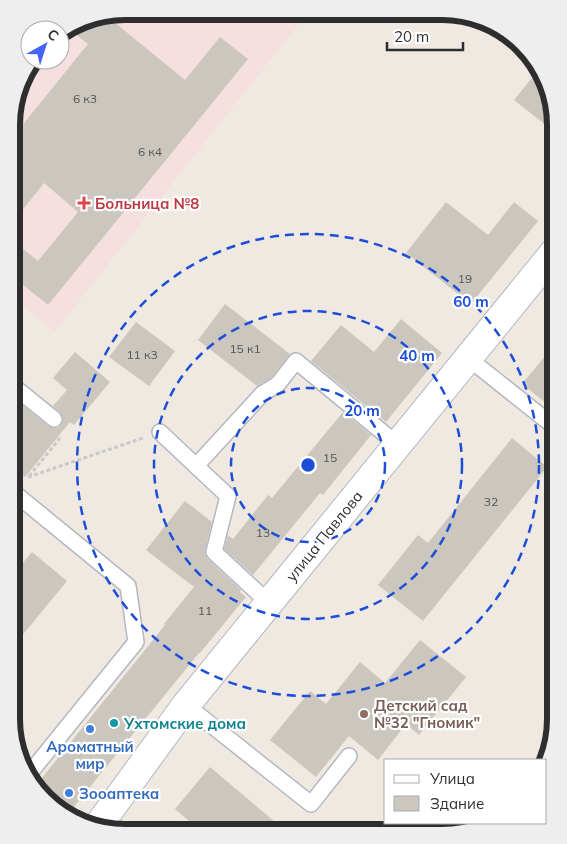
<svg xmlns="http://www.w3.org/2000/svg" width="567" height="844" font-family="Mulish,sans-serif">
<rect width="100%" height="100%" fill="#efe9e1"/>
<polygon fill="#f5dfe0" points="306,15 55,331 12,297 12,110 26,69 33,60 60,60 60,34 88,17"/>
<g fill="#cbc7bf">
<polygon points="88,17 108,17 185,80 220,37 248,59 48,305 12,276 12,240 38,261 78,212 44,183 12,223 12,138 88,44 69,29"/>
<polygon points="535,74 547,83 556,125 556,133 514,100"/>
<polygon points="446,202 488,235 514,202 538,221 471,304 406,253"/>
<polygon points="225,304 290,354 272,377 257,386 198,340"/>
<polygon points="401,319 442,353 386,422 311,361 341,325 374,352"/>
<polygon points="136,322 175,351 149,386 109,357"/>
<polygon points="556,343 556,411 522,384"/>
<polygon points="75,352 110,382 74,425 70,422 25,477 12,467 12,397 48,426 53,428 58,428 61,425 63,421 63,416 60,412 53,406 67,390 53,378"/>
<polygon points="343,412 371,435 323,495 320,493 253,575 224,549 228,535 233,539 268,495 272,498"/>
<polygon points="512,438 547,467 423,621 378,585 418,535 428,543"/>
<polygon points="185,501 212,522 205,550 205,554 207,558 241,590 240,592 246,597 200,653 199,653 68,814 56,809 37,784 165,625 164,624 194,587 146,550"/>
<polygon points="32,552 67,581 11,649 11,577"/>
<polygon points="420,640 466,677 419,735 406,724 378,760 349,736 316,777 270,740 310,691 326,704 360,662 385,683"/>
<polygon points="210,767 287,832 202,832 175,809"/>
</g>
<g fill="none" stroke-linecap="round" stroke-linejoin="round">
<defs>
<g id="lane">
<polyline points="468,358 556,428"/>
<polyline points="12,385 54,419"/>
<polyline points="160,432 196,466"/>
<polyline points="12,491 128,586 136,642 29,774"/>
<polyline points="269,603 214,552 228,496 196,466 262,394 278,384 296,361 398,445"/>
<polyline points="186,705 311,804 349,756"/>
</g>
<polyline id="street" points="98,826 186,705 556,250"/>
</defs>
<use href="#lane" stroke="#b4b7c1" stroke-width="18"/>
<use href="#street" stroke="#b4b7c1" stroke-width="30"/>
<g stroke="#c9c9c9" stroke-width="3" stroke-dasharray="4 2.5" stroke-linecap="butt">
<polyline points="29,476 60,438"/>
<polyline points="28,477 143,438"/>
<polyline points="12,534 21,523"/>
</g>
<use href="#lane" stroke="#fff" stroke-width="15"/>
<use href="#street" stroke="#fff" stroke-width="28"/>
</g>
<g fill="none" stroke="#1d4ed8" stroke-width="2.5" stroke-dasharray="9 6">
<circle cx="308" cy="465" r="77"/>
<circle cx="308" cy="465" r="154"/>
<circle cx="308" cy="465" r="231"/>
</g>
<path fill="#e0444e" stroke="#fff" stroke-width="2" d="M81.5 195.5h5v5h5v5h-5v5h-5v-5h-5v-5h5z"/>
<circle fill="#8d6e63" stroke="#fff" stroke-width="2" cx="364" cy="714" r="5"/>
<circle fill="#0f9aa8" stroke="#fff" stroke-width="2" cx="114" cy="723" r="5"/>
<g fill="#3f7fe0" stroke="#fff" stroke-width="2">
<circle cx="90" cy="729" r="5"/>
<circle cx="69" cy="793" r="5"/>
</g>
<g text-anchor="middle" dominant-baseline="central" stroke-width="4.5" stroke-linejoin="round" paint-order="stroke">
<g font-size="12" fill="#555452">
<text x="85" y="98">6 к3</text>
<text x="150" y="151">6 к4</text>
<text x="465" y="278">19</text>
<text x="245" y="348">15 к1</text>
<text x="142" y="354">11 к3</text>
<text x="330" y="457">15</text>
<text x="491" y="501">32</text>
<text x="263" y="532">13</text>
<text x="205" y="610">11</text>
</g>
<g font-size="15" font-weight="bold" fill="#be3a42" stroke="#fff" text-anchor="start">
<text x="95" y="203">Больница №8</text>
</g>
<g font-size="15" fill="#2e2e2e" stroke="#fff">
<text transform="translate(324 536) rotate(-51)">улица Павлова</text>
</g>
<g font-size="15" font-weight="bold" fill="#785e54" stroke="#fff" text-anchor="start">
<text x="374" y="705">Детский сад<tspan x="374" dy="17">№32 "Гномик"</tspan></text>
</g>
<g font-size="15" font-weight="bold" fill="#0d838f" stroke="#fff" text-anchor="start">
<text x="124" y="723">Ухтомские дома</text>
</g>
<g font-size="15" font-weight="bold" fill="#366cbe" stroke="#fff">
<text x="90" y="746">Ароматный<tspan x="90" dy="17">мир</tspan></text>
<text x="79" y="793" text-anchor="start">Зооаптека</text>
</g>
</g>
<path d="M0 0H567V844H0ZM125 20H442A105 105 0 0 1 547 125V719A105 105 0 0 1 442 824H125A105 105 0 0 1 20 719V125A105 105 0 0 1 125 20Z" fill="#eee" fill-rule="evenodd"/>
<path fill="none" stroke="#2e2e2e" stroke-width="6" d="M125 20H442A105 105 0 0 1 547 125V719A105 105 0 0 1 442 824H125A105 105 0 0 1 20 719V125A105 105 0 0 1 125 20Z"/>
<circle cx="308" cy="465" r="8" fill="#1d4ed8" stroke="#fff" stroke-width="2.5"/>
<g font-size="15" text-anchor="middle" font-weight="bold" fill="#1d4ed8" stroke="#fff" stroke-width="4.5" stroke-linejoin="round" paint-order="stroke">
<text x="471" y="307">60 m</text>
<text x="417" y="361">40 m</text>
<text x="362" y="416">20 m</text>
</g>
<rect x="384" y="759" width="162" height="65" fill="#ffffff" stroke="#ababab"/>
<rect x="394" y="775" width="25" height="8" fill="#ffffff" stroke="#ababab"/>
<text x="430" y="784" font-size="15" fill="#2e2e2e">Улица</text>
<rect x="394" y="796" width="25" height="15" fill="#cbc7bf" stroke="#ababab"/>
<text x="430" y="809" font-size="15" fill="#2e2e2e">Здание</text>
<g transform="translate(45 45) rotate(39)"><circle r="24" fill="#ffffff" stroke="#ababab"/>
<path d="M0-4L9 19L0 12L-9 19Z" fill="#4264fb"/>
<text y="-8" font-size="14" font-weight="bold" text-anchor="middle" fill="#2e2e2e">С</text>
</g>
<path d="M387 42v8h76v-8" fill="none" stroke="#2e2e2e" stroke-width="2.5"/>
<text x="394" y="42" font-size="15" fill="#2e2e2e" stroke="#ffffff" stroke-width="4" paint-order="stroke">20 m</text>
</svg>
